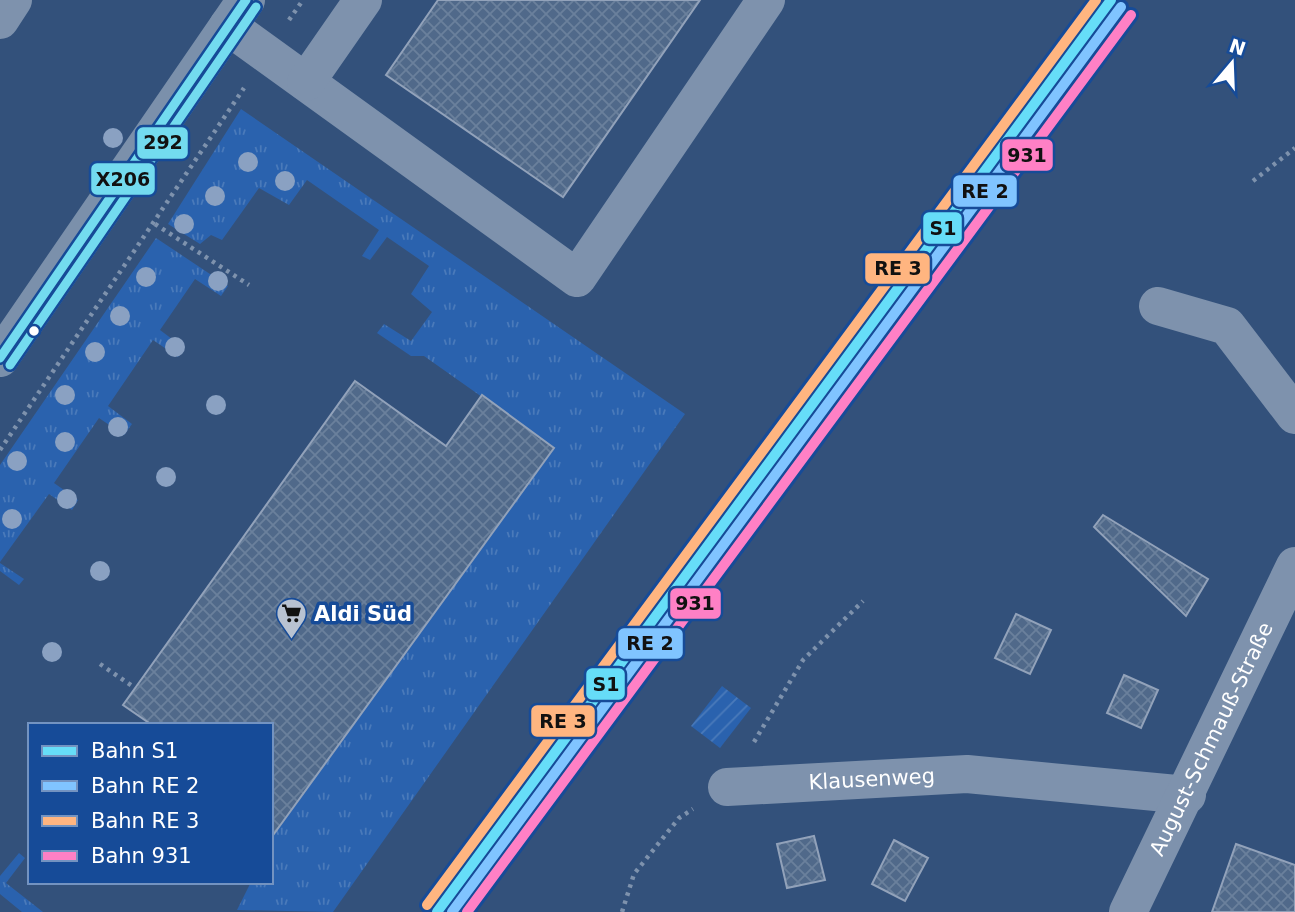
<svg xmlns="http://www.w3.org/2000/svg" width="1295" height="912" font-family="'DejaVu Sans',sans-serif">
<defs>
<pattern id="grass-tufts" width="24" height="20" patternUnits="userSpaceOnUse" patternTransform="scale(1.75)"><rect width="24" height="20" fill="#2a62ae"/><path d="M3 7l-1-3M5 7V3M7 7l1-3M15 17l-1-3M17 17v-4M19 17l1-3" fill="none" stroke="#4a7aba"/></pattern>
<pattern id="garden-furrows" width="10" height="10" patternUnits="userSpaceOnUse" patternTransform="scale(1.75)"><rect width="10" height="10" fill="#2a62ae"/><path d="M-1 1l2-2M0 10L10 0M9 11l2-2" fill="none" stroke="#4a7aba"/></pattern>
<pattern id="building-cross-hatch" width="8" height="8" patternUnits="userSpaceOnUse" patternTransform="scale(1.75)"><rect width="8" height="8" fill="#50698a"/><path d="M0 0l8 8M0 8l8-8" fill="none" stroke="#6a809c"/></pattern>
</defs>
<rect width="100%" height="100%" fill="#33517b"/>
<g fill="url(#grass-tufts)">
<polygon points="241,109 685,414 333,912 237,910 251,882 271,882 271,809 285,819 554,448 424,356 411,356 377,333 384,324 411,341 432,312 411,294 429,266 387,237 370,260 362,256 379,230 307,180 289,205 259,188 222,240 211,235 200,244 168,224"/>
<polygon points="156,238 228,286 221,296 195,279 160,330 184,348 178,357 153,340 108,406 132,424 124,435 99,418 54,483 78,500 72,510 49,494 0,562 0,465"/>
<polygon points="0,563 24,579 19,585 0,571"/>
<polygon points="19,853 25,858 6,883 43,912 22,912 0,894 0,876"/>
</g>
<polygon fill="url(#garden-furrows)" points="722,686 751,708 720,748 691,726"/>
<g fill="url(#building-cross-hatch)" stroke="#92a2ba" stroke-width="2">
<polygon points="438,0 700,0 563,197 386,75"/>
<polygon points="355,381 446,446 482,395 554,448 271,838 271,725 152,725 123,705"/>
<polygon points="1103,515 1208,579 1186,616 1094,527"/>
<polygon points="1016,614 1051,630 1030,674 995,658"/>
<polygon points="1124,675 1158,690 1141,728 1107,713"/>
<polygon points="814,836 825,880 787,888 777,844"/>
<polygon points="894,840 928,858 905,901 872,884"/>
<polygon points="1236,844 1295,865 1295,912 1212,912"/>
</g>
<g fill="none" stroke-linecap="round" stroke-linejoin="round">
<g stroke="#7e92ad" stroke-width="4.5" stroke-dasharray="3.5 5" stroke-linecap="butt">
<polyline points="289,20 303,0"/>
<polyline points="1253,181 1295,148"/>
<polyline points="155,224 249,285"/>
<polyline points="0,450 244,88"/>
<polyline points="100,664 135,688"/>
<polyline points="754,742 803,660 863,601"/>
<polyline points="622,912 634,874 679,818 693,809"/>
</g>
<g stroke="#7e92ad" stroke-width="38">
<polyline points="0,20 13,0"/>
<polyline points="228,26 577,278 766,0"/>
<polyline points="306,82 363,0"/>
<polyline points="1158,306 1227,326 1295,415"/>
<path id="s1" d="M727,787L967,774L1187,795"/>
<path id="s2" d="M1128,912L1295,566"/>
</g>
<polyline stroke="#7b90ab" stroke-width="38" points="0,358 246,0"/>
<defs>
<polyline id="bus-1" points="0,358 246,0"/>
<polyline id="bus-2" points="10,365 256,7"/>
</defs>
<use href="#bus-1" stroke="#164b98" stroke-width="14"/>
<use href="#bus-2" stroke="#164b98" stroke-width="14"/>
<use href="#bus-1" stroke="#73dbef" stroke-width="9"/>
<use href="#bus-2" stroke="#73dbef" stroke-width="9"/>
<defs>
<polyline id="rail-1" points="437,912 1111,0"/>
<polyline id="rail-2" points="452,912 1121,7"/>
<polyline id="rail-3" points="427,905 1096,0"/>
<polyline id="rail-4" points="467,912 1131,15"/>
</defs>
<use href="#rail-1" stroke="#164b98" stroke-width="16"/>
<use href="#rail-2" stroke="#164b98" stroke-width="16"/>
<use href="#rail-3" stroke="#164b98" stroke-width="16"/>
<use href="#rail-4" stroke="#164b98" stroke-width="16"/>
<use href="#rail-1" stroke="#66ddf8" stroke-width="10"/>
<use href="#rail-2" stroke="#80c4ff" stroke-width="10"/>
<use href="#rail-3" stroke="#ffb580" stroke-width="10"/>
<use href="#rail-4" stroke="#ff80c5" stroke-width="10"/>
</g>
<g fill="#8aa1c2">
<circle cx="113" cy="138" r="10"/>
<circle cx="248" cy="162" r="10"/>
<circle cx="285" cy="181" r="10"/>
<circle cx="215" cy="196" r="10"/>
<circle cx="184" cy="224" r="10"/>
<circle cx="146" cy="277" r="10"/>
<circle cx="218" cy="281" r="10"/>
<circle cx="120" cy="316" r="10"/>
<circle cx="175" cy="347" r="10"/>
<circle cx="95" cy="352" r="10"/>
<circle cx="65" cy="395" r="10"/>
<circle cx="216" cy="405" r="10"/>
<circle cx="118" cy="427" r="10"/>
<circle cx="65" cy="442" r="10"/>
<circle cx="17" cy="461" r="10"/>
<circle cx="166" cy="477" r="10"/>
<circle cx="67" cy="499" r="10"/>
<circle cx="12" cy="519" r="10"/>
<circle cx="100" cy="571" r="10"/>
<circle cx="52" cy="652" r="10"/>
</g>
<defs>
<symbol id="supermarket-pin" viewBox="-11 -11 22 30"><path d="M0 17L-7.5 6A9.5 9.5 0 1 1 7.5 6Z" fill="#b8c2d1" stroke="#164b98"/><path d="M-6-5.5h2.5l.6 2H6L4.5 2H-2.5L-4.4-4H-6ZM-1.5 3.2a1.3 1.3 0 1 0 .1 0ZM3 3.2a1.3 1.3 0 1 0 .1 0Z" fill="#111"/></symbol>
</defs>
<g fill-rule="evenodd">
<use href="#supermarket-pin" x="274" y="596" width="35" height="47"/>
</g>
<circle fill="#fff" stroke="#164b98" stroke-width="2.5" cx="34" cy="331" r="6"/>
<g text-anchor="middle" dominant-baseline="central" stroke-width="7" stroke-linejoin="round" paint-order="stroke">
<g font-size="21" font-weight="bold" fill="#fff" stroke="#164b98" text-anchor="start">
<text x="314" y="614">Aldi Süd</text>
</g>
<g font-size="21" fill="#fff" stroke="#164b98">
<text stroke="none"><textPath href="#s2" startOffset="192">August-Schmauß-Straße</textPath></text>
<text stroke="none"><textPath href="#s1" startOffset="145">Klausenweg</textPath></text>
</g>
</g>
<g stroke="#164b98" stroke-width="2.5">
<rect x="136" y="126" width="53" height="34" rx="7" fill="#73dbef"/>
<rect x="1001" y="138" width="53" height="34" rx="7" fill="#ff80c5"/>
<rect x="90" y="162" width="66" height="34" rx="7" fill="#73dbef"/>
<rect x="952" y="174" width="66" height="34" rx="7" fill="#80c4ff"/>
<rect x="922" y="211" width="41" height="34" rx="7" fill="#66ddf8"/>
<rect x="864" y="252" width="67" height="33" rx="7" fill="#ffb580"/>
<rect x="669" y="587" width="53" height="33" rx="7" fill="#ff80c5"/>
<rect x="617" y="627" width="67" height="33" rx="7" fill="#80c4ff"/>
<rect x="585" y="667" width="41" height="34" rx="7" fill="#66ddf8"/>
<rect x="530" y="704" width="66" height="34" rx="7" fill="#ffb580"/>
</g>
<g font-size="19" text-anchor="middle" font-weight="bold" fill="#111">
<text x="163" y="149">292</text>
<text x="1027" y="162">931</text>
<text x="123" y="186">X206</text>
<text x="985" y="198">RE 2</text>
<text x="943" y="235">S1</text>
<text x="898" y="275">RE 3</text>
<text x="695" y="610">931</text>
<text x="650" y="650">RE 2</text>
<text x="606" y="691">S1</text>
<text x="563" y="728">RE 3</text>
</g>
<rect x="28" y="723" width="245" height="161" fill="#164b98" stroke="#7393c1" stroke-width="2"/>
<rect x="42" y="746" width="35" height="10" fill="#66ddf8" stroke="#7393c1" stroke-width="2"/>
<text x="91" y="758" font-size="21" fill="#ffffff">Bahn S1</text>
<rect x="42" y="781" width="35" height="10" fill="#80c4ff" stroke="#7393c1" stroke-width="2"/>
<text x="91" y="793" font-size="21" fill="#ffffff">Bahn RE 2</text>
<rect x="42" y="816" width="35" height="10" fill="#ffb580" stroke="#7393c1" stroke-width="2"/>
<text x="91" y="828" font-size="21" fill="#ffffff">Bahn RE 3</text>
<rect x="42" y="851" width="35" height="10" fill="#ff80c5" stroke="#7393c1" stroke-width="2"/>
<text x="91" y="863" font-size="21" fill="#ffffff">Bahn 931</text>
<g transform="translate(1232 63) rotate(19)" stroke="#164b98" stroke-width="5" paint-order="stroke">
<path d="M0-5L12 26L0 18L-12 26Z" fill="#ffffff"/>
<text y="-10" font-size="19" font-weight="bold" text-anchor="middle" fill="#ffffff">N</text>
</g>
</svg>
